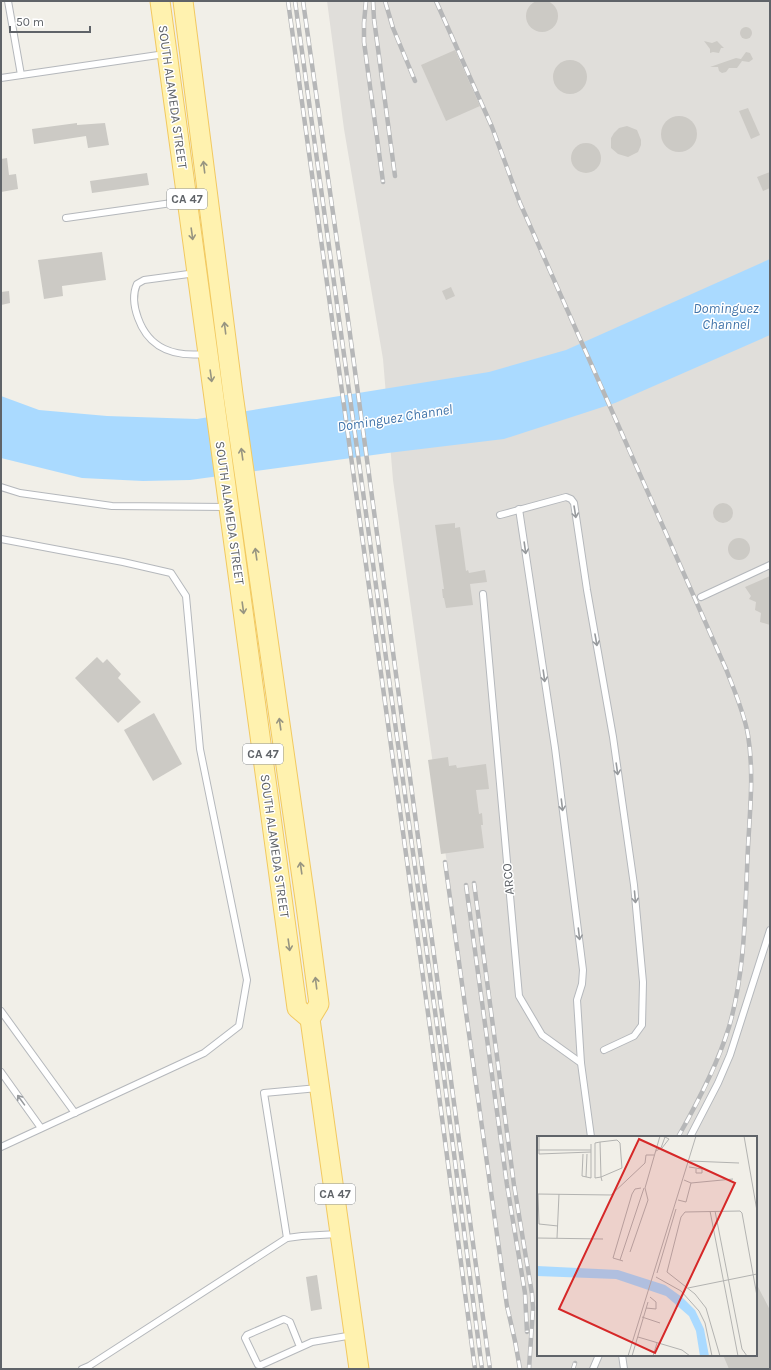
<svg xmlns="http://www.w3.org/2000/svg" width="771" height="1370" font-family="Karla,sans-serif">
<rect width="100%" height="100%" fill="#f1efe8"/>
<path fill="#e0deda" fill-rule="evenodd" d="M327,1H770V1369H518L393,480L383,359L344,129ZM538,1137H756V1355H538Z"/>
<polygon fill="#aadaff" points="770,259 770,335 615,403 504,439 388,453 190,480 143,481 82,478 1,458 1,396 39,410 107,416 197,419 489,372 566,350"/>
<g fill="#cccac5">
<circle cx="542" cy="16" r="16"/>
<circle cx="746" cy="33" r="6"/>
<polygon points="704,41 712,43 717,41 724,48 721,48 719,53 713,52 710,53 710,49"/>
<polygon points="455,50 480,106 446,121 421,65"/>
<polygon points="746,52 750,53 753,59 749,62 742,61 737,68 729,68 726,72 722,73 719,71 718,67 710,67 736,58 741,59"/>
<circle cx="570" cy="77" r="17"/>
<polygon points="748,108 760,135 751,139 739,111"/>
<circle cx="679" cy="134" r="18"/>
<polygon points="77,123 77,125 105,123 109,145 88,148 86,136 34,144 32,129"/>
<polygon points="627,126 637,130 641,140 641,145 638,152 628,157 618,154 611,148 611,138 614,133 619,128"/>
<circle cx="586" cy="158" r="15"/>
<polygon points="7,158 9,175 16,174 18,189 1,192 1,159"/>
<polygon points="770,172 770,188 763,191 757,177"/>
<polygon points="147,173 149,185 92,193 90,181"/>
<polygon points="102,252 106,280 62,286 63,296 44,299 38,260"/>
<polygon points="451,287 455,296 446,300 442,291"/>
<polygon points="9,291 10,303 1,305 1,292"/>
<circle cx="723" cy="513" r="10"/>
<polygon points="455,523 455,528 460,527 466,571 468,570 469,573 485,570 487,582 470,584 473,605 446,608 444,598 443,598 442,589 444,589 435,525"/>
<circle cx="739" cy="549" r="11"/>
<polygon points="770,576 770,625 760,622 761,613 755,610 756,602 749,599 751,596 745,587"/>
<polygon points="97,657 103,663 107,659 121,674 118,678 141,702 118,723 75,678"/>
<polygon points="154,713 182,764 153,781 124,730"/>
<polygon points="448,757 449,766 456,765 457,768 486,764 489,789 476,790 479,814 482,813 483,825 481,825 484,848 441,854 428,760"/>
<polygon points="317,1275 322,1309 311,1311 306,1277"/>
<polygon points="756,1283 770,1310 770,1369 729,1369 723,1355 756,1355"/>
</g>
<g fill="none" stroke-linecap="round" stroke-linejoin="round">
<defs>
<g id="lane">
<polyline points="8,1 21,75"/>
<polyline points="1,78 165,54"/>
<polyline points="66,218 207,198"/>
<path d="M196,273L144,280L137,284C132,295 134,307 138,318C149,349 174,357 205,354"/>
<polyline points="1,487 20,493 112,506 227,507"/>
<polyline points="519,509 555,748 583,970 582,984 577,1000 581,1063"/>
<polyline points="500,515 566,497 571,499 574,503 587,590 613,737 634,885 643,982 642,1025 634,1036 604,1050"/>
<polyline points="1,539 123,562 171,573 186,596 200,749 247,980 239,1026 204,1053 1,1147"/>
<polyline points="483,594 519,996 542,1035 581,1063 591,1137"/>
<polyline points="701,597 770,565"/>
<polyline points="1,1011 75,1113"/>
<polyline points="1,1072 41,1128"/>
<polyline points="690,1137 718,1083 730,1055 770,930"/>
<polyline points="287,1238 264,1093 318,1088"/>
<polyline points="300,1347 290,1322 284,1319 247,1335 245,1338 256,1361 258,1365 261,1365 312,1342 353,1335"/>
<polyline points="622,1355 624,1369"/>
<polyline points="82,1369 89,1366 287,1238 302,1236 338,1234"/>
<polyline points="593,1369 599,1355"/>
</g>
<g id="primary">
<polyline points="160,1 297,1008 310,1019"/>
<polyline points="183,1 233,394 306,906 319,1004 310,1019 359,1369"/>
</g>
</defs>
<use href="#lane" stroke="#b5b8bc" stroke-width="8"/>
<use href="#primary" stroke="#f2c960" stroke-width="21"/>
<use href="#lane" stroke="#fff" stroke-width="6"/>
<use href="#primary" stroke="#fff2af" stroke-width="19"/>
<defs>
<g id="rail">
<polyline points="288,1 432,1042 475,1369"/>
<polyline points="295,1 443,1069 482,1369"/>
<polyline points="303,1 347,312 490,1369"/>
<polyline points="366,1 364,23 364,42 383,182"/>
<polyline points="373,1 374,19 395,176"/>
<polyline points="385,1 393,28 415,81"/>
<path d="M436,1L492,127L520,203L726,669C734,690 744,712 748,735C754,772 750,810 748,847C745,906 746,969 729,1027C717,1066 698,1102 678,1137"/>
<polyline points="445,862 507,1306 515,1341 520,1369"/>
<polyline points="474,883 514,1185 532,1294 533,1308 529,1369"/>
<polyline points="466,885 507,1185 525,1293 527,1332"/>
<polyline points="573,1369 575,1363"/>
</g>
</defs>
<use href="#rail" stroke="#b6b7b8" stroke-width="4.5"/>
<use href="#rail" stroke="#fff" stroke-width="3" stroke-dasharray="9" stroke-linecap="butt"/>
</g>
<defs><path id="oneway-shaft" d="M-6 0H5M1.5-3L5.5 0L1.5 3" fill="none" stroke-width="1.6" stroke-linecap="round" stroke-linejoin="round"/></defs>
<g stroke="#979581">
<use href="#oneway-shaft" transform="translate(204 167) rotate(-97)"/>
<use href="#oneway-shaft" transform="translate(192 234) rotate(82)"/>
<use href="#oneway-shaft" transform="translate(225 328) rotate(-97)"/>
<use href="#oneway-shaft" transform="translate(211 376) rotate(82)"/>
<use href="#oneway-shaft" transform="translate(242 454) rotate(-98)"/>
<use href="#oneway-shaft" transform="translate(256 554) rotate(-98)"/>
<use href="#oneway-shaft" transform="translate(243 608) rotate(82)"/>
<use href="#oneway-shaft" transform="translate(280 724) rotate(-98)"/>
<use href="#oneway-shaft" transform="translate(301 868) rotate(-98)"/>
<use href="#oneway-shaft" transform="translate(289 945) rotate(82)"/>
<use href="#oneway-shaft" transform="translate(316 983) rotate(-97)"/>
</g>
<g stroke="#979a9d">
<use href="#oneway-shaft" transform="translate(575 512) rotate(81)"/>
<use href="#oneway-shaft" transform="translate(525 548) rotate(82)"/>
<use href="#oneway-shaft" transform="translate(596 640) rotate(80)"/>
<use href="#oneway-shaft" transform="translate(544 676) rotate(82)"/>
<use href="#oneway-shaft" transform="translate(617 769) rotate(82)"/>
<use href="#oneway-shaft" transform="translate(562 805) rotate(83)"/>
<use href="#oneway-shaft" transform="translate(635 897) rotate(85)"/>
<use href="#oneway-shaft" transform="translate(579 934) rotate(83)"/>
<use href="#oneway-shaft" transform="translate(21 1100) rotate(-126)"/>
</g>
<g text-anchor="middle" dominant-baseline="central" stroke-width="3" stroke-linejoin="round" paint-order="stroke">
<g fill="#fff" stroke="#8f9295" stroke-width="1">
<rect x="167" y="189" width="40" height="20" rx="3"/>
<rect x="243" y="744" width="40" height="20" rx="3"/>
<rect x="315" y="1184" width="40" height="20" rx="3"/>
</g>
<g font-size="12" font-weight="bold" fill="#5f6368">
<text x="187" y="199">CA 47</text>
<text x="263" y="754">CA 47</text>
<text x="335" y="1194">CA 47</text>
</g>
<g font-size="13" fill="#5f6368" stroke="#fff">
<text transform="translate(173 97) rotate(82)">SOUTH ALAMEDA STREET</text>
<text transform="translate(230 513) rotate(82)">SOUTH ALAMEDA STREET</text>
<text transform="translate(275 846) rotate(82)">SOUTH ALAMEDA STREET</text>
<text transform="translate(508 879) rotate(-95)">ARCO</text>
</g>
<g font-size="14" font-style="italic" fill="#4174aa" stroke="#fff">
<text x="726" y="308">Dominguez<tspan x="726" dy="16">Channel</tspan></text>
<text transform="translate(395 418) rotate(-9)">Dominguez Channel</text>
</g>
</g>
<g transform="translate(537 1136)">
<rect width="220" height="220" fill="#f1efe8"/>
<path d="M0,130L81,134L128,149L145,161L158,174L167,193L172,220H163L159,195L152,180L129,160L79,143L0,140Z" fill="#aadaff"/>
<path fill="none" stroke="#b3b3b1" stroke-width="1" d="M2,0V18L54,16M207,0L220,75M63,6L58,7V42L64,41L63,6L80,4L83,7L84,20L85,32L64,41L65,45M125,12L132,3L128,1M1,14H54M119,15L124,12L128,1L124,0M46,18L45,40L54,42V8M153,25L202,27M152,31L165,33V37H159V33M49,41L50,18M147,44L154,47L196,43M0,58L74,59L108,27L109,19H117M1,58L2,88L21,90M141,64L149,66L154,47M173,75L201,220M178,75L205,213L210,220M0,102L66,103M20,102L22,58M93,116L111,64L108,52L123,0M83,124L107,52M86,125L76,122L95,58L98,53L104,52M120,137L139,73M119,141L144,155L162,175L168,187L175,220M151,152L220,138M109,172L119,173V166L113,161M105,181L123,187M101,201L145,214L153,220M91,220L159,0M95,220L111,166M116,220L120,207M183,220L169,172L158,158L130,136L144,81L148,76L203,75L205,77L220,160"/>
<path fill="#d62828" fill-opacity="0.15" stroke="#d62828" stroke-width="2" d="M102,3L198,47L118,217L22,173Z"/>
<rect width="220" height="220" fill="none" stroke="#5f6368" stroke-width="2"/>
</g>
<rect width="771" height="1370" fill="none" stroke="#5f6368" stroke-width="4"/>
<path d="M10 26v6h80v-6" fill="none" stroke="#5f6368" stroke-width="2"/>
<text x="16" y="26" font-size="12" fill="#5f6368" stroke="#ffffff" stroke-width="3" paint-order="stroke">50 m</text>
</svg>
